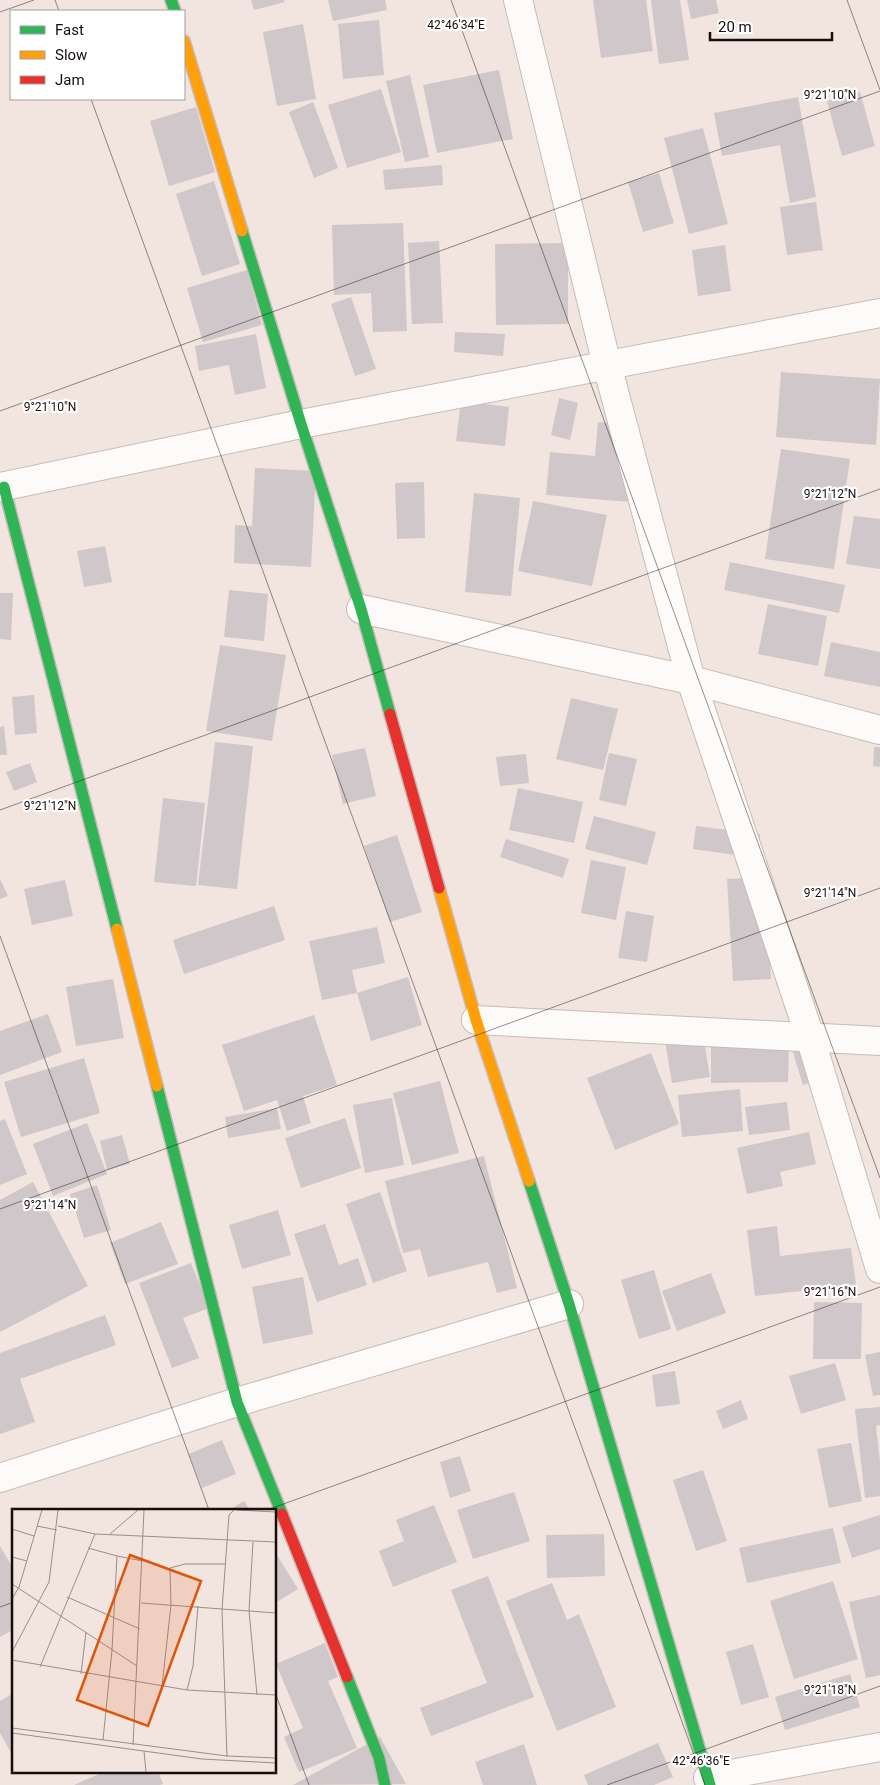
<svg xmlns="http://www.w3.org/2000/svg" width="880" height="1785" font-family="Roboto,sans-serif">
<rect width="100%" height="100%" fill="#f2e4de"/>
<g fill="#d0c7ca">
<polygon points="251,0 284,0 285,2 254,10"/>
<polygon points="328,0 385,0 387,10 333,21"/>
<polygon points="593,0 646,0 653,51 601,58"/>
<polygon points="651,0 680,0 689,60 659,64"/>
<polygon points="687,0 716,0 719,13 691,19"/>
<polygon points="379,20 384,75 343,79 338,24"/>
<polygon points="303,24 316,99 277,106 263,32"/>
<polygon points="499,70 513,139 437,153 423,85"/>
<polygon points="410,75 429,157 405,162 386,81"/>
<polygon points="381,89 401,152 347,168 328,105"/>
<polygon points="860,92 875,146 842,156 827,101"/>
<polygon points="798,97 816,197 790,203 780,145 722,156 714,113"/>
<polygon points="313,102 338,168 314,178 289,112"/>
<polygon points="196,107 215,172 169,186 150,121"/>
<polygon points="703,128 728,224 689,234 664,138"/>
<polygon points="442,165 443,185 385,190 383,170"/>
<polygon points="659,173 674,223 643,232 628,182"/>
<polygon points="214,181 240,264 202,276 176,194"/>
<polygon points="816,202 823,250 787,255 780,207"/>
<polygon points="403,223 407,331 373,332 371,293 334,295 332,225"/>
<polygon points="439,241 443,323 412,324 408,243"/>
<polygon points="568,243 568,324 496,325 495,244"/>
<polygon points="725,245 731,291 698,296 692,250"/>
<polygon points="247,270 262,325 203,342 187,288"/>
<polygon points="351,297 376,369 355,376 331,304"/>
<polygon points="455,332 505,334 503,356 454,352"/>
<polygon points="256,334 266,388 235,395 229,365 199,371 195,346"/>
<polygon points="781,372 880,379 876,445 776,437"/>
<polygon points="559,398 578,403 570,440 551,435"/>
<polygon points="461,401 509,407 505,446 456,441"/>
<polygon points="598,422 637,425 630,502 546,495 550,452 595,456"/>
<polygon points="781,449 850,459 834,569 765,559"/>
<polygon points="255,468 316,471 311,567 234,563 235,525 252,526"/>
<polygon points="424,482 425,538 397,539 395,483"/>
<polygon points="474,493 520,498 511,596 465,592"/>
<polygon points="533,501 607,515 592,586 518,571"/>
<polygon points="854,516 880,519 880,569 846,564"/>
<polygon points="105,546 112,582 84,587 77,551"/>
<polygon points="730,562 845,585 839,613 724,590"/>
<polygon points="229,590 268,594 264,641 224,637"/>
<polygon points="0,593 13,593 11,640 0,639"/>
<polygon points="768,604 827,616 818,666 758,654"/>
<polygon points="831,642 880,652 880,687 824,676"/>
<polygon points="220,645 286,655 272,741 206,731"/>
<polygon points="34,695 37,733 15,735 12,697"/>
<polygon points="571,698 618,709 603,770 556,759"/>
<polygon points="4,726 7,755 0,755 0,727"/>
<polygon points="215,742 253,746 237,889 198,885"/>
<polygon points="874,747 880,747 880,767 873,766"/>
<polygon points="365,748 376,796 343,804 332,755"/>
<polygon points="609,753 637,759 626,806 599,800"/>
<polygon points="526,754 529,783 500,786 496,757"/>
<polygon points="30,763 37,782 14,791 6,772"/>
<polygon points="518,788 583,802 574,843 509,830"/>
<polygon points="163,798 205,803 196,886 154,882"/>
<polygon points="594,816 656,832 647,865 585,849"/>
<polygon points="696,826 760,834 757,858 693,849"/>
<polygon points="397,835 422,912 390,922 364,846"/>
<polygon points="506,839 569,859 563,878 500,857"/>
<polygon points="591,860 626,867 616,920 581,913"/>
<polygon points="766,877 771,979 733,981 727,879"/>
<polygon points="0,879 8,896 0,899"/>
<polygon points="65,880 73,916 32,925 24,889"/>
<polygon points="274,906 285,940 184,974 173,940"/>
<polygon points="626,911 654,916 647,962 618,958"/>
<polygon points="377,927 385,963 352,970 357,993 322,1000 309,941"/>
<polygon points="408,977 422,1025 371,1041 357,993"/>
<polygon points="113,979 124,1038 76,1046 66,987"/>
<polygon points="48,1014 62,1052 0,1075 0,1031"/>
<polygon points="314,1015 337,1085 303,1096 311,1123 287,1131 277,1100 244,1111 222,1045"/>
<polygon points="702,1029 710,1077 672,1083 664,1035"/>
<polygon points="810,1033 824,1079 803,1085 789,1040"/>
<polygon points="711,1046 789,1046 788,1082 711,1083"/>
<polygon points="651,1053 679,1124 615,1150 587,1078"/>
<polygon points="84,1058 100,1113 21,1137 4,1082"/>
<polygon points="440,1081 459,1153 412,1165 393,1093"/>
<polygon points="740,1089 743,1131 682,1137 678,1095"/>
<polygon points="392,1098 404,1165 365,1173 353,1105"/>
<polygon points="787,1102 790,1130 749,1135 745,1107"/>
<polygon points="277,1108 281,1129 228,1138 225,1117"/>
<polygon points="345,1118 361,1168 301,1188 285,1138"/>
<polygon points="5,1119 27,1174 0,1185 0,1121"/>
<polygon points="87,1123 107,1174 53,1196 33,1144"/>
<polygon points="809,1132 816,1164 780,1172 783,1186 747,1194 737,1148"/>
<polygon points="122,1135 130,1164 107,1170 100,1141"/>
<polygon points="484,1156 517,1288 497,1293 488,1262 428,1277 420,1249 403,1253 385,1181"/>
<polygon points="33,1182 88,1286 0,1332 0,1200"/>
<polygon points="97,1185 111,1230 84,1238 70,1194"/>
<polygon points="380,1192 407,1271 373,1283 346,1204"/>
<polygon points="278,1210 291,1255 242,1269 229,1225"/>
<polygon points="161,1222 178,1264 125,1284 110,1243"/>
<polygon points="325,1224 339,1265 358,1258 367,1285 317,1302 294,1234"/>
<polygon points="777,1226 780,1256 851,1248 856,1285 755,1296 747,1230"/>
<polygon points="191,1263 209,1308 183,1318 199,1358 172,1368 139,1283"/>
<polygon points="654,1270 671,1329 639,1339 621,1280"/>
<polygon points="711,1273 726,1313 677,1331 662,1291"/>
<polygon points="303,1277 313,1334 263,1344 252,1287"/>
<polygon points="814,1302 862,1303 861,1359 813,1359"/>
<polygon points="105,1315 116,1345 20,1379 35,1422 0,1434 0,1353"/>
<polygon points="880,1352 880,1395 873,1396 865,1355"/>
<polygon points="835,1363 846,1400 801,1414 789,1376"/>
<polygon points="675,1371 680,1404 656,1407 652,1375"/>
<polygon points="741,1400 748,1419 723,1429 716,1411"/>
<polygon points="880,1407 880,1425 876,1426 880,1462 880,1496 865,1498 855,1409"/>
<polygon points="222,1440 236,1474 202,1488 189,1454"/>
<polygon points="851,1443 862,1501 829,1508 817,1449"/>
<polygon points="460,1456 471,1491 450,1498 440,1462"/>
<polygon points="703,1470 727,1541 696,1551 673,1480"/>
<polygon points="514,1492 530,1541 473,1559 457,1510"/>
<polygon points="244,1501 250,1510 229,1510"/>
<polygon points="434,1505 457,1562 393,1587 379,1551 404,1541 396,1520"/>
<polygon points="880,1515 880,1549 852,1558 842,1527"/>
<polygon points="833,1528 841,1563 747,1583 739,1548"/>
<polygon points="604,1534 605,1576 547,1578 546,1535"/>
<polygon points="0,1546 14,1570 14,1629 0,1637"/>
<polygon points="275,1552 298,1589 275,1603"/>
<polygon points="488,1576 534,1697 431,1736 420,1708 487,1683 451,1590"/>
<polygon points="833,1581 858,1659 794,1679 770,1601"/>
<polygon points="552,1583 567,1620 579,1614 616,1707 557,1731 506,1601"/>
<polygon points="880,1595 880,1675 866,1678 849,1602"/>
<polygon points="325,1643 338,1677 328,1681 357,1748 299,1772 284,1737 303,1728 276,1664"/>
<polygon points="753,1644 769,1697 741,1705 726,1652"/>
<polygon points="850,1674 860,1707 785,1730 775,1697"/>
<polygon points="14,1693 14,1758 0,1733 0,1701"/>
<polygon points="380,1737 406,1784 293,1785"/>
<polygon points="658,1743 673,1777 654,1785 588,1785 584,1775"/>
<polygon points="524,1744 537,1785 483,1785 475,1762"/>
<polygon points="106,1771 158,1771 163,1784 160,1785 74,1785"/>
</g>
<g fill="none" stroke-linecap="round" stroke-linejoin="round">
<defs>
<g id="street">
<polyline points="518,0 607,365 691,680 810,1037 880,1269"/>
<polyline points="0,487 301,424 880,313"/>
<polyline points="361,609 691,680 880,730"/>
<polyline points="476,1020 880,1041"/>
<polyline points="0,1478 237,1402 569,1304"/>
<polyline points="708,1778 880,1747"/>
</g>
<g id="fast">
<polyline points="171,0 175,11"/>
<polyline points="242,231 301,424 361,609 390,714"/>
<polyline points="4,487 117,929"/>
<polyline points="157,1086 237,1402 282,1514"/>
<polyline points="529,1181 569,1304 710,1785"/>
<polyline points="347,1677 379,1758 385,1785"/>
</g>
<g id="slow">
<polyline points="184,41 242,231"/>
<polyline points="439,888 476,1020 529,1181"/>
<polyline points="117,929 157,1086"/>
</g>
<g id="jam">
<polyline points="390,714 439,888"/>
<polyline points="282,1514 347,1677"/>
</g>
</defs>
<use href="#street" stroke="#c7bcb8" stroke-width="30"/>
<use href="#fast" stroke="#c7bcb8" stroke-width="14"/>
<use href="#slow" stroke="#c7bcb8" stroke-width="14"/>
<use href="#jam" stroke="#c7bcb8" stroke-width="14"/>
<use href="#street" stroke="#fdfbfa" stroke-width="28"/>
<use href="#fast" stroke="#30b455" stroke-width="11"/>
<use href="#slow" stroke="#ff9f0a" stroke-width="11"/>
<use href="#jam" stroke="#e5322d" stroke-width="11"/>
</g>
<path fill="none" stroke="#160e0b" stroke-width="1" stroke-opacity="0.45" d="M55,0L59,11M451,0L880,1178M847,0L880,90M0,12L34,0M91,99L705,1785M0,411L880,91M0,810L880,489M0,936L209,1510M0,1209L880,888M267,1510L880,1287M0,1607L14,1602M275,1692L309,1785M607,1785L880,1686"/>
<g transform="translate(12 1509)">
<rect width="264" height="264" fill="#f2e4de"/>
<path fill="none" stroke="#9a8e8a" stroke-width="1" d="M225,1L264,3M25,17L45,21M46,17L83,25M0,20L22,27M98,25L126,1M241,33L237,102L245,186M76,39L105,47M0,48L15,52M0,75L125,157M55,88L128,120M0,90L7,78L30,1M129,94L264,104M0,143L37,73L46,1M0,151L175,181L264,186M28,158L83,25L264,33M69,165L74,123M150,177L159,96L158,59L173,55H214M175,181L181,157L186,97M0,219L215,247L264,249M0,224L190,250L264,254M91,231L100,141L105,47L131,52M121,236L132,1M132,242L134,263M215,248L210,101L217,6L222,1"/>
<path fill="#de550c" fill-opacity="0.15" stroke="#de550c" stroke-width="2.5" d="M118,46L189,72L136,217L65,191Z"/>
<rect width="264" height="264" fill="none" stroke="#160e0b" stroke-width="2.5"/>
</g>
<g font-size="12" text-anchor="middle" fill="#160e0b" stroke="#fff" stroke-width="4.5" stroke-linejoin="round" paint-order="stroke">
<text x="456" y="29">42°46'34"E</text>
<text x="830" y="99">9°21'10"N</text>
<text x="50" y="411">9°21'10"N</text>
<text x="830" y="498">9°21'12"N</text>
<text x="50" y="810">9°21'12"N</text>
<text x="830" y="897">9°21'14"N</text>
<text x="50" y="1209">9°21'14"N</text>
<text x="830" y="1296">9°21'16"N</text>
<text x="830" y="1694">9°21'18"N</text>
<text x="701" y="1765">42°46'36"E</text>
</g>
<rect x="10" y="10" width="175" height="90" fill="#ffffff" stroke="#a29f9d"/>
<rect x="20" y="26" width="25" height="8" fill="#30b455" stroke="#a29f9d"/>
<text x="55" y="35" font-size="15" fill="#160e0b">Fast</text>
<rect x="20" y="51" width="25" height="8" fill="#ff9f0a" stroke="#a29f9d"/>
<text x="55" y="60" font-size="15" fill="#160e0b">Slow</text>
<rect x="20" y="76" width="25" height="8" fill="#e5322d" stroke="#a29f9d"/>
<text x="55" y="85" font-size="15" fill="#160e0b">Jam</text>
<path d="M710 32v8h122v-8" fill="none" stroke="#160e0b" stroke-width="2.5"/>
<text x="718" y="32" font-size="15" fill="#160e0b" stroke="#ffffff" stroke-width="4" paint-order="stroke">20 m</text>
</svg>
